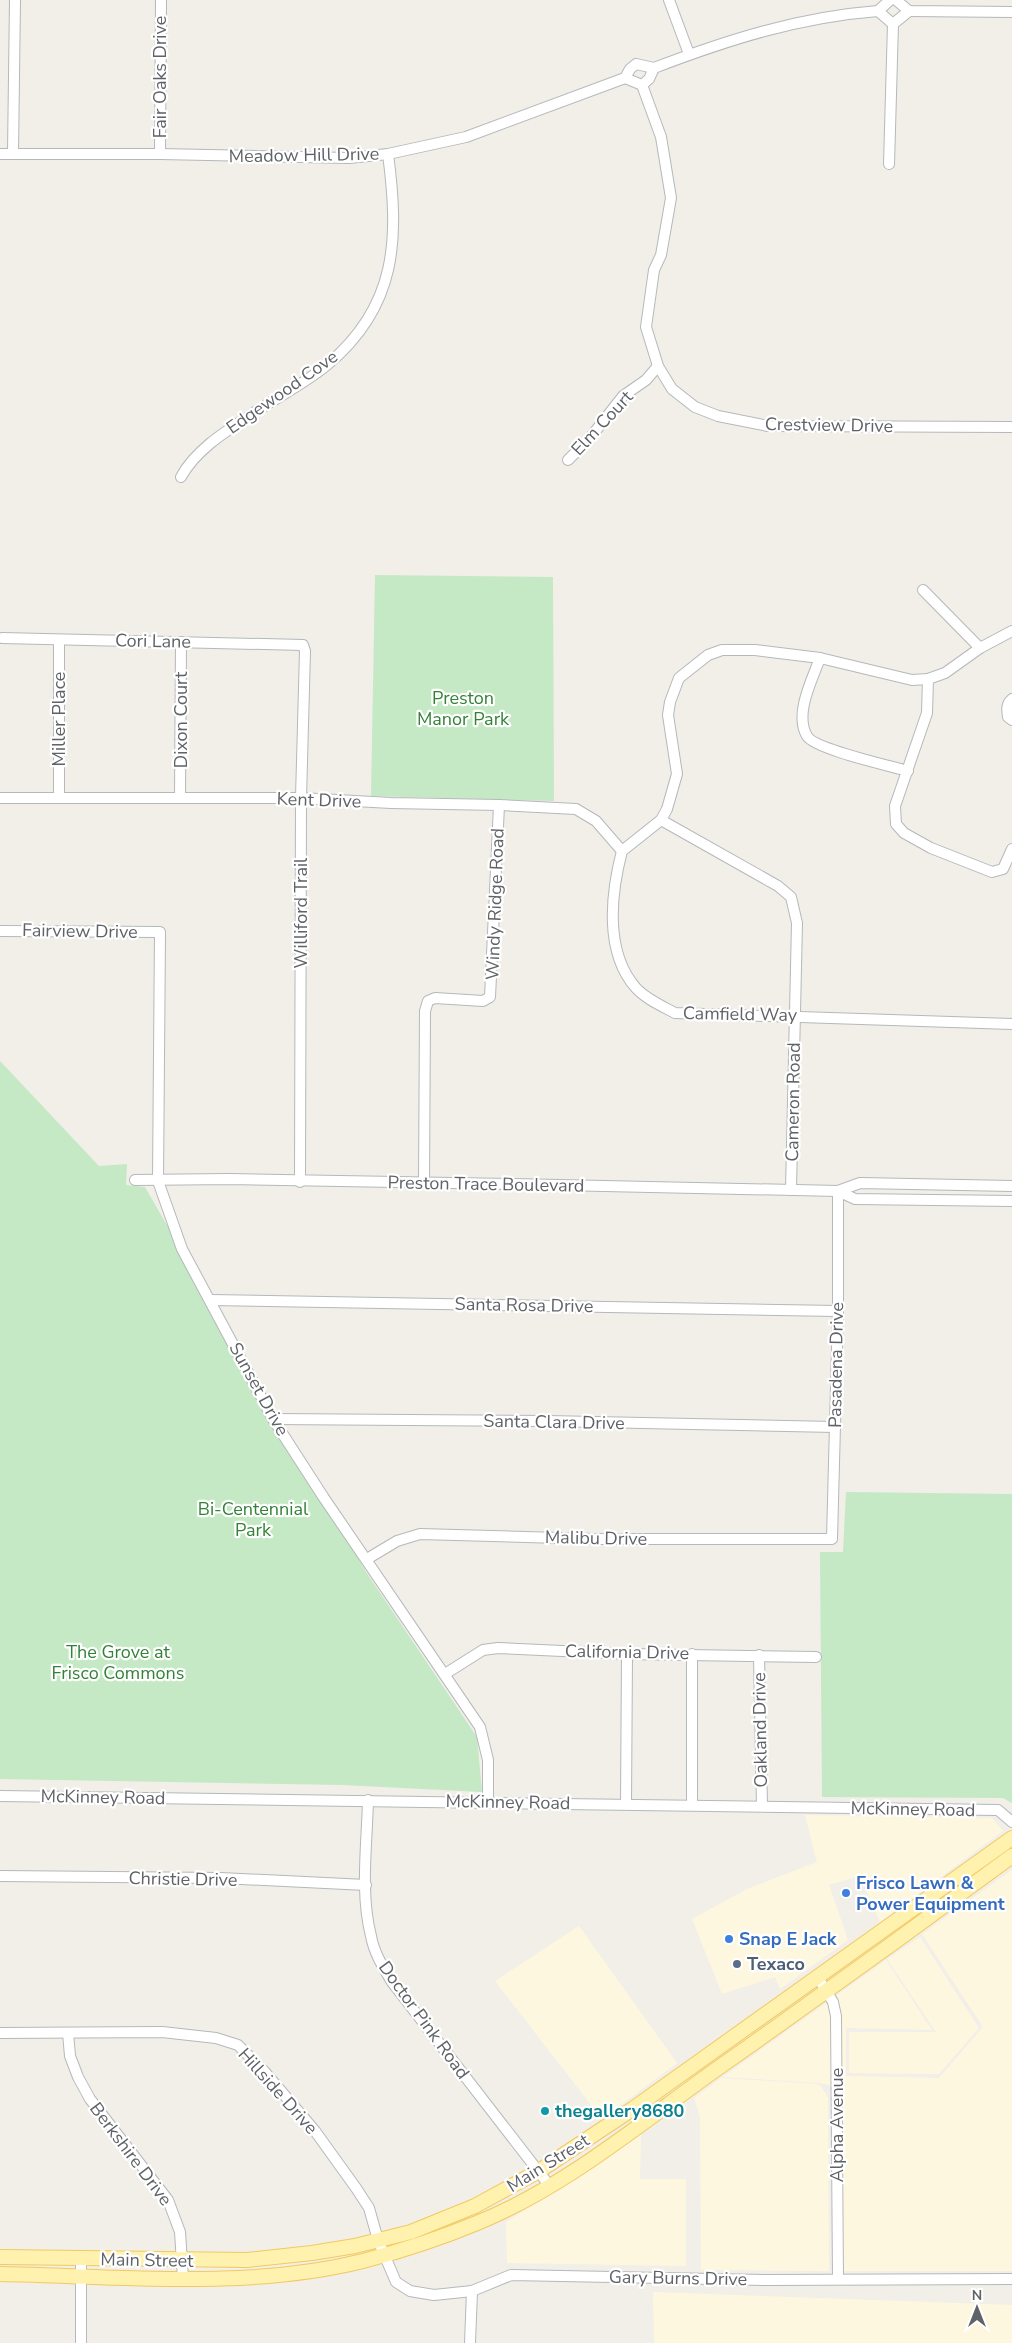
<svg xmlns="http://www.w3.org/2000/svg" width="1012" height="2343" font-family="'Nunito Sans',sans-serif">
<rect width="100%" height="100%" fill="#f1efe8"/>
<g fill="#fef7e0">
<polygon points="805,1815 992,1818 1003,1831 880,1922 860,1876 829,1885 848,1940 780,1989 775,1977 722,1994 692,1919 747,1889 817,1862"/>
<polygon points="1012,1870 1012,2271 843,2271 842,2088 819,2083 723,2077 886,1960 932,2030 846,2028 846,2076 939,2078 983,2027 922,1934"/>
<polygon points="579,1926 677,2063 602,2119 495,1981"/>
<polygon points="920,1937 979,2028 939,2074 849,2073 849,2032 936,2032 887,1959"/>
<polygon points="721,2078 819,2084 828,2097 829,2271 701,2270 700,2117 694,2098"/>
<polygon points="641,2134 640,2179 686,2179 686,2266 507,2263 506,2222"/>
<polygon points="653,2292 1012,2305 1012,2343 654,2343"/>
</g>
<g fill="#c5e8c5">
<polygon points="375,575 553,577 554,801 371,796"/>
<polygon points="0,1061 99,1166 127,1164 126,1185 145,1187 366,1572 477,1737 482,1792 342,1785 0,1779"/>
<polygon points="846,1492 1012,1494 1012,1803 1003,1798 822,1797 820,1552 843,1552"/>
</g>
<g fill="none" stroke-linecap="round" stroke-linejoin="round">
<defs>
<g id="minor">
<polyline points="669,0 689,54"/>
<polyline points="890,0 878,11 893,24 909,11"/>
<polyline points="896,0 909,11 1012,12"/>
<path d="M654,68L649,79L642,85L625,78L630,69L636,64L654,68C727,40 799,17 878,11"/>
<polyline points="642,85 661,137 671,198 661,255 654,270 646,327 658,366 672,389 695,407 718,416 768,426 1012,427"/>
<polyline points="13,153 15,0"/>
<polyline points="0,154 160,154 349,158 388,154 466,137 625,78"/>
<polyline points="160,154 161,0"/>
<polyline points="889,164 893,24"/>
<polyline points="568,460 590,438 623,396 646,380 658,366"/>
<path d="M181,477C195,451 223,433 248,417C273,399 303,385 327,365C398,306 399,238 388,154"/>
<polyline points="923,590 980,648"/>
<path d="M1012,631L980,648L945,673L928,679L912,680L820,658L755,650H722L708,655L679,678L670,702L668,715L677,774L667,809L661,820L622,851C611,893 604,952 636,988C646,999 662,1006 675,1013L1012,1024"/>
<polyline points="2,638 303,645 305,651 301,798 300,1182"/>
<polyline points="59,640 59,798"/>
<path d="M820,658C812,680 794,714 807,736C814,749 891,766 908,771"/>
<polyline points="928,679 927,713 895,806 896,824 904,833 931,848 992,872 1003,869 1012,849"/>
<path d="M1012,699C1006,704 1007,710 1008,717L1012,720"/>
<polyline points="0,798 301,798 391,803 499,805 576,809 596,821 622,851"/>
<polyline points="180,798 181,642"/>
<polyline points="661,820 778,886 791,897 797,923 791,1190"/>
<polyline points="0,931 160,932 158,1181 182,1249 273,1419 324,1498 480,1727 488,1760 488,1802"/>
<polyline points="135,1180 230,1179 513,1184 838,1191 860,1183 1012,1186"/>
<polyline points="424,1183 425,1011 428,1001 435,998 483,1001 490,997 499,805"/>
<polyline points="838,1191 855,1199 1012,1201"/>
<polyline points="210,1300 838,1311"/>
<polyline points="273,1419 547,1421 835,1427"/>
<polyline points="367,1559 397,1541 420,1534 594,1539 832,1539 838,1311 838,1191"/>
<polyline points="692,1654 692,1804"/>
<polyline points="759,1655 762,1806"/>
<polyline points="445,1674 483,1650 498,1648 627,1654 816,1657"/>
<polyline points="0,1796 998,1810 1012,1822"/>
<path d="M368,1800C367,1844 360,1893 371,1936C374,1953 383,1967 392,1982L549,2185"/>
<polyline points="626,1804 627,1654"/>
<polyline points="0,1876 221,1878 366,1885"/>
<polyline points="817,1976 833,2002 836,2016 838,2279"/>
<polyline points="0,2033 162,2032 216,2038 238,2045 264,2071 315,2131 356,2188 369,2208 378,2240 396,2282 410,2291 434,2295 472,2291 511,2275 768,2280 1012,2279"/>
<polyline points="68,2033 70,2056 78,2077 90,2099 168,2200 180,2232 183,2278"/>
<polyline points="81,2343 81,2259"/>
<polyline points="470,2343 472,2291"/>
</g>
<g id="major">
<polyline points="0,2257 247,2260 312,2253 355,2246 411,2232 475,2206 539,2171 634,2108 1012,1838"/>
<path d="M0,2274C120,2276 246,2290 363,2261C401,2251 441,2238 477,2223C566,2187 643,2121 721,2066C819,1997 916,1927 1012,1856"/>
</g>
</defs>
<use href="#minor" stroke="#b5b8bc" stroke-width="12"/>
<use href="#major" stroke="#f2c960" stroke-width="16"/>
<use href="#minor" stroke="#fff" stroke-width="10"/>
<use href="#major" stroke="#fff2af" stroke-width="14"/>
</g>
<g fill="#3f7fe0" stroke="#fff" stroke-width="2">
<circle cx="846" cy="1893" r="5"/>
<circle cx="729" cy="1939" r="5"/>
</g>
<circle fill="#5c6f8a" stroke="#fff" stroke-width="2" cx="737" cy="1964" r="5"/>
<circle fill="#0f9aa8" stroke="#fff" stroke-width="2" cx="545" cy="2111" r="5"/>
<g text-anchor="middle" dominant-baseline="central" stroke-width="4.5" stroke-linejoin="round" paint-order="stroke">
<g font-size="18" fill="#5f6368" stroke="#fff">
<text transform="translate(160 77) rotate(-90)">Fair Oaks Drive</text>
<text transform="translate(304 155) rotate(-1)">Meadow Hill Drive</text>
<text transform="translate(282 392) rotate(-35)">Edgewood Cove</text>
<text transform="translate(602 423) rotate(-47)">Elm Court</text>
<text transform="translate(829 425) rotate(1)">Crestview Drive</text>
<text transform="translate(153 641) rotate(1)">Cori Lane</text>
<text transform="translate(59 719) rotate(-90)">Miller Place</text>
<text transform="translate(181 720) rotate(-90)">Dixon Court</text>
<text transform="translate(319 800) rotate(2)">Kent Drive</text>
<text transform="translate(495 904) rotate(-88)">Windy Ridge Road</text>
<text transform="translate(301 913) rotate(-90)">Williford Trail</text>
<text transform="translate(80 931) rotate(1)">Fairview Drive</text>
<text transform="translate(740 1014) rotate(1)">Camfield Way</text>
<text transform="translate(793 1102) rotate(-89)">Cameron Road</text>
<text transform="translate(486 1184) rotate(1)">Preston Trace Boulevard</text>
<text transform="translate(524 1305) rotate(1)">Santa Rosa Drive</text>
<text transform="translate(836 1365) rotate(-89)">Pasadena Drive</text>
<text transform="translate(259 1389) rotate(61)">Sunset Drive</text>
<text transform="translate(554 1422) rotate(1)">Santa Clara Drive</text>
<text transform="translate(596 1538) rotate(1)">Malibu Drive</text>
<text transform="translate(627 1652) rotate(1)">California Drive</text>
<text transform="translate(760 1730) rotate(-91)">Oakland Drive</text>
<text transform="translate(103 1797) rotate(1)">McKinney Road</text>
<text transform="translate(508 1802) rotate(1)">McKinney Road</text>
<text transform="translate(913 1809) rotate(1)">McKinney Road</text>
<text transform="translate(183 1879) rotate(1)">Christie Drive</text>
<text transform="translate(424 2020) rotate(54)">Doctor Pink Road</text>
<text transform="translate(278 2091) rotate(48)">Hillside Drive</text>
<text transform="translate(837 2125) rotate(-90)">Alpha Avenue</text>
<text transform="translate(131 2154) rotate(53)">Berkshire Drive</text>
<text transform="translate(548 2163) rotate(-32)">Main Street</text>
<text transform="translate(147 2260) rotate(1)">Main Street</text>
<text transform="translate(678 2278) rotate(1)">Gary Burns Drive</text>
</g>
<g font-size="18" fill="#348238" stroke="#fff">
<text x="463" y="698">Preston<tspan x="463" dy="21">Manor Park</tspan></text>
<text x="253" y="1509">Bi-Centennial<tspan x="253" dy="21">Park</tspan></text>
<text x="118" y="1652">The Grove at<tspan x="118" dy="21">Frisco Commons</tspan></text>
</g>
<g font-size="18" font-weight="bold" fill="#366cbe" stroke="#fff" text-anchor="start">
<text x="856" y="1883">Frisco Lawn &amp;<tspan x="856" dy="21">Power Equipment</tspan></text>
<text x="739" y="1939">Snap E Jack</text>
</g>
<g font-size="18" font-weight="bold" fill="#4e5e75" stroke="#fff" text-anchor="start">
<text x="747" y="1964">Texaco</text>
</g>
<g font-size="18" font-weight="bold" fill="#0d838f" stroke="#fff" text-anchor="start">
<text x="555" y="2111">thegallery8680</text>
</g>
</g>
<g transform="translate(977 2308)" stroke="#ffffff" stroke-width="4" paint-order="stroke">
<path d="M0-4L9 19L0 12L-9 19Z" fill="#5f6368"/>
<text y="-8" font-size="14" font-weight="bold" text-anchor="middle" fill="#5f6368">N</text>
</g>
</svg>
